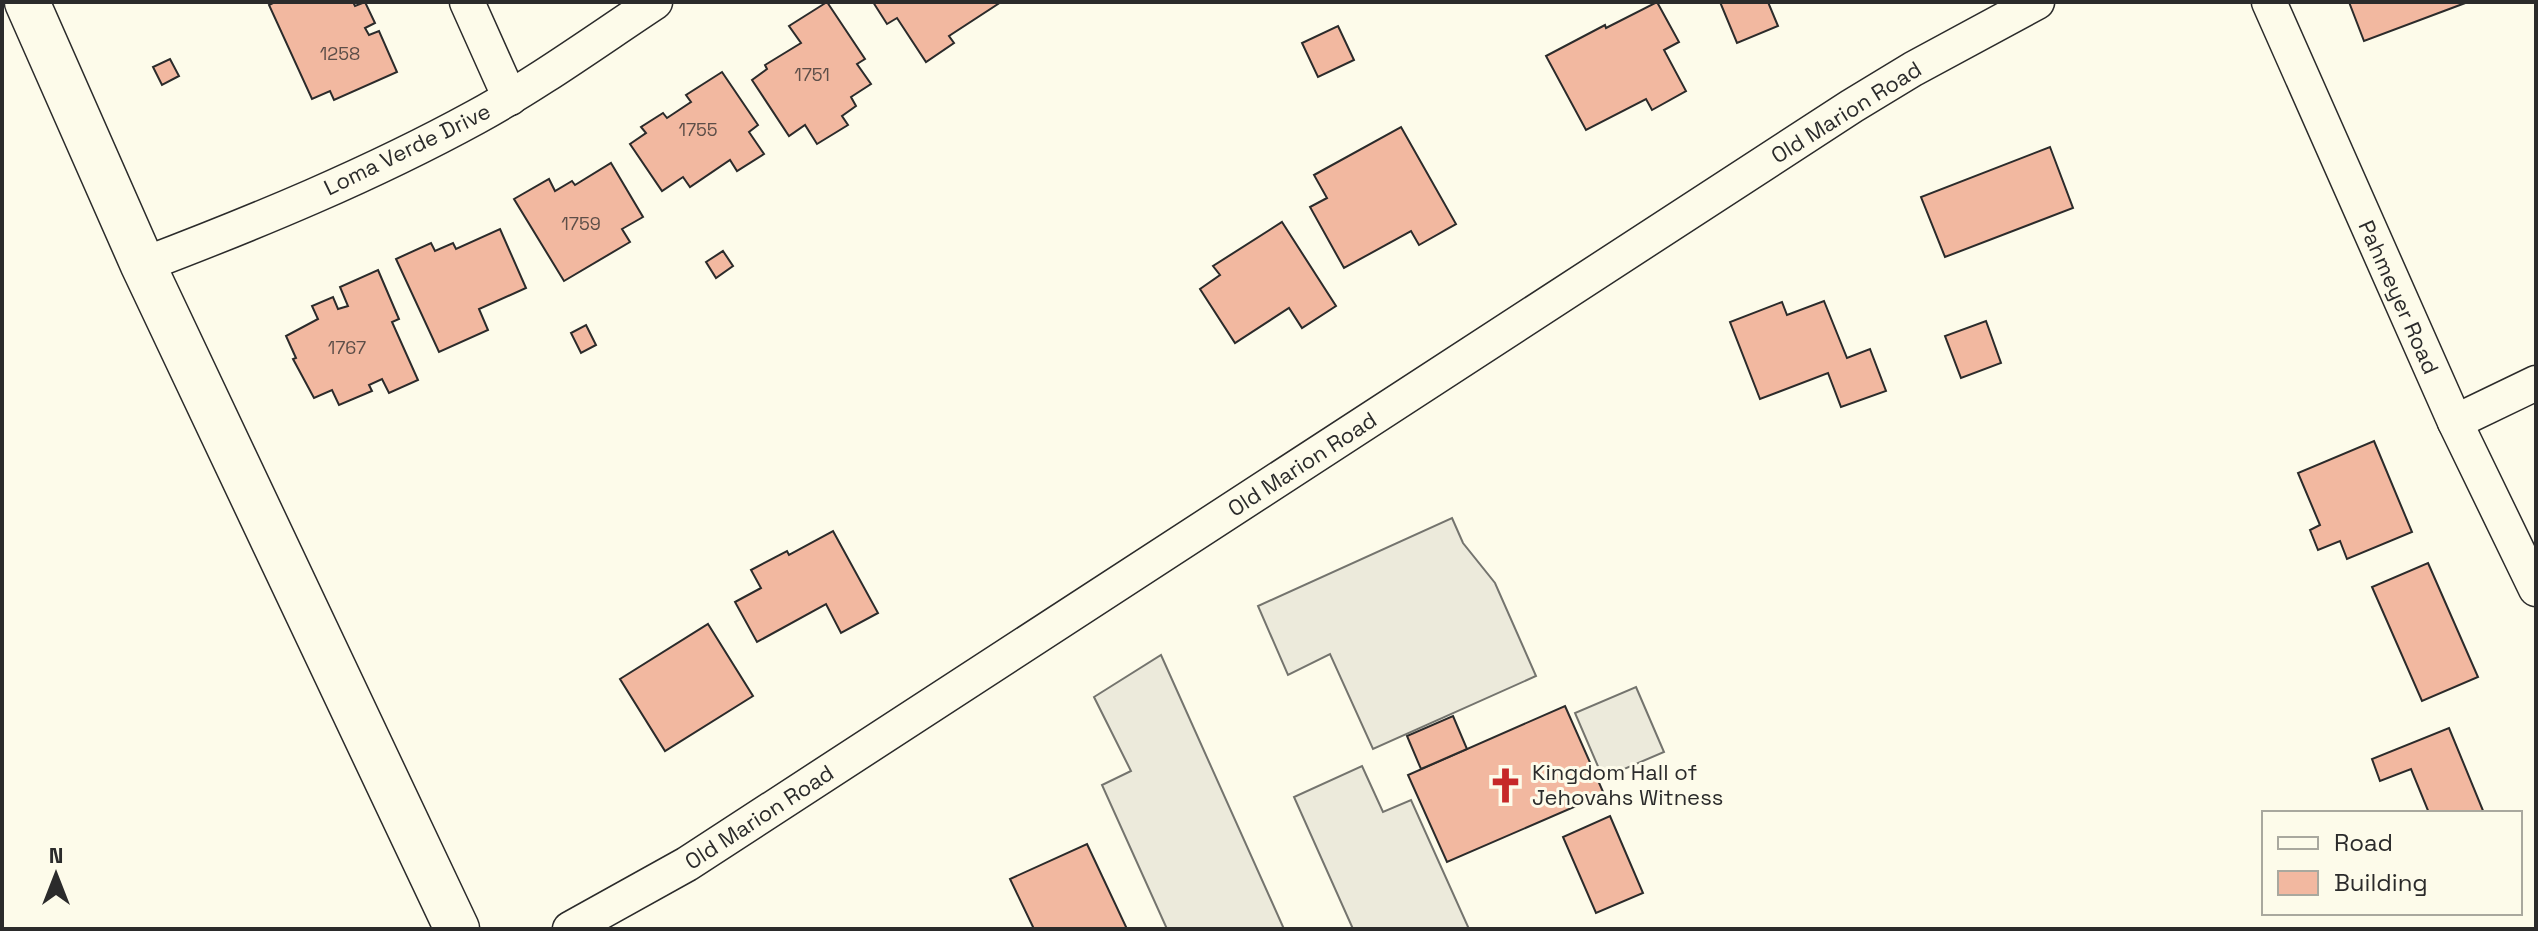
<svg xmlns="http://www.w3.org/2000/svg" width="2538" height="931" font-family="'Space Grotesk',sans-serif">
<rect width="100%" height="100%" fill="#fdfbea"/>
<g fill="#eceadb" stroke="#74746e" stroke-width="2">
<polygon points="1452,518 1463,543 1495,583 1536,676 1373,749 1330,654 1288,675 1258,606"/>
<polygon points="1161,655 1284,929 1167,929 1102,785 1131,771 1094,697"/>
<polygon points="1636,687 1664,752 1603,778 1575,713"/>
<polygon points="1362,766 1383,812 1411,800 1469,929 1353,929 1294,797"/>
</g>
<g fill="#f2b8a0" stroke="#2b2b2b" stroke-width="2">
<polygon points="275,2 353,2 355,6 365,2 375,23 365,28 369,35 379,31 397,72 334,100 330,91 312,99 269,5"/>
<polygon points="827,2 865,59 857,64 871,84 851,97 856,106 842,116 848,125 817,144 805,125 789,136 752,80 767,69 765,65 801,43 789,26"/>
<polygon points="873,2 1001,2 949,36 954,43 926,62 897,18 887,24"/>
<polygon points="1657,2 1679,42 1664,50 1686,91 1652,110 1646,99 1586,130 1546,56 1605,25 1606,28"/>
<polygon points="1720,2 1768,2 1778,26 1737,43"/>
<polygon points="2349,2 2468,2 2364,41"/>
<polygon points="1338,26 1354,60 1318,77 1302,43"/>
<polygon points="170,59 179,76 162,85 153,67"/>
<polygon points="722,72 758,125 749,132 764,154 737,171 730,160 690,187 683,177 662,191 630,144 646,133 641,127 663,113 667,118 691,102 686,95"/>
<polygon points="1401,127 1456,224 1419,245 1411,231 1344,268 1310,207 1327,198 1314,175"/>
<polygon points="2050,147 2073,208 1945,257 1921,197"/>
<polygon points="611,163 643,217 622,229 630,242 564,281 514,199 549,179 555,191 572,181 575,185"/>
<polygon points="1282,222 1336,306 1302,328 1289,308 1235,343 1200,289 1220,275 1213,266"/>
<polygon points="500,229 526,288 479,309 488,330 439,352 396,259 431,243 435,251 453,243 456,249"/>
<polygon points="723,251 733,266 716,278 706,262"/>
<polygon points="378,270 399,319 392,322 418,380 389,393 382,379 369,385 372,391 339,405 332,390 314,398 293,359 296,358 286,336 318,319 312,306 333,297 338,309 348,306 340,287"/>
<polygon points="1824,301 1847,358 1870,349 1886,391 1841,407 1828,373 1760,399 1730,322 1782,302 1787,315"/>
<polygon points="1986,321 2001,363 1961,378 1945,336"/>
<polygon points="586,325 596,345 581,353 571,333"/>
<polygon points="2374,441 2412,532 2347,559 2340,541 2318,550 2310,530 2320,525 2298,473"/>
<polygon points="833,531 878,613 841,633 826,604 757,642 735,602 761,588 751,570 787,551 789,555"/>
<polygon points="2428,563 2478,677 2422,701 2372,587"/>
<polygon points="708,624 753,696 665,751 620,679"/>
<polygon points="1565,706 1604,794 1447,862 1408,775"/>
<polygon points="1453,716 1467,749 1421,769 1407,736"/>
<polygon points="2449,728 2484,813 2429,813 2411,769 2380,781 2372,759"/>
<polygon points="1610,816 1643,893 1596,913 1563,837"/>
<polygon points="1087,844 1127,929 1034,929 1010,879"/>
</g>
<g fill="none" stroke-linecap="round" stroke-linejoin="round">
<defs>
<g id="minor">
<polyline points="467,2 510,98"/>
<polyline points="2269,2 2455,422 2536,589"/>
<path d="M143,265C256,222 370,175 476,117C538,83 596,41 655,2"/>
<polyline points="2455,422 2536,383"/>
<polyline points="570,929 687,864 1852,106 1913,69 2037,2"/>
</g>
<polyline id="secondary" points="27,2 143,265 457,929"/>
</defs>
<use href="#minor" stroke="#2b2b2b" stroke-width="37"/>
<use href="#secondary" stroke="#2b2b2b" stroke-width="47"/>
<use href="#minor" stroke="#fdfbea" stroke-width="34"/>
<use href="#secondary" stroke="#fdfbea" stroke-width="44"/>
</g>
<defs>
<symbol id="church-bare" viewBox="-9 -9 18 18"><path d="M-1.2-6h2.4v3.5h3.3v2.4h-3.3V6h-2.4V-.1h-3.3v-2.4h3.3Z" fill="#c62828" stroke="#fdfbea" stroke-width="2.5" paint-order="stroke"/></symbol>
</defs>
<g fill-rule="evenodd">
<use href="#church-bare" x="1480" y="760" width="51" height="51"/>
</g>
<g text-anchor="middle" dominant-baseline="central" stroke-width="6" stroke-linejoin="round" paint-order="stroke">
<g font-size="18" fill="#5d4e48">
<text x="340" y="53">1258</text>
<text x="812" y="74">1751</text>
<text x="698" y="129">1755</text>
<text x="581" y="223">1759</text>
<text x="347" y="347">1767</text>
</g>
<g font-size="22" fill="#2b2b2b" stroke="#fdfbea">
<text transform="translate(1846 112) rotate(-32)">Old Marion Road</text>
<text transform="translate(407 149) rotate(-26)">Loma Verde Drive</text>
<text transform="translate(2399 297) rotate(66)">Pahmeyer Road</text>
<text transform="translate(1302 464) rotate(-33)">Old Marion Road</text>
<text transform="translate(759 817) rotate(-33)">Old Marion Road</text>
</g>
<g font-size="22" fill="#2b2b2b" stroke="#fdfbea" text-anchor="start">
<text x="1532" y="772">Kingdom Hall of<tspan x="1532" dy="25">Jehovahs Witness</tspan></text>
</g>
</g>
<rect width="2538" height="931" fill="none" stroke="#2b2b2b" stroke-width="8"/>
<rect x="2262" y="811" width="260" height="104" fill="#fdfbea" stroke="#a9a89e" stroke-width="2"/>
<rect x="2278" y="837" width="40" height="12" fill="#fdfbea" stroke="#a9a89e" stroke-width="2"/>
<text x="2334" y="851" font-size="24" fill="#2b2b2b">Road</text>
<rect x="2278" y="871" width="40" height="24" fill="#f2b8a0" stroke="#a9a89e" stroke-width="2"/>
<text x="2334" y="891" font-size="24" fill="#2b2b2b">Building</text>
<g transform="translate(56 875)" stroke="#fdfbea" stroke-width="6" paint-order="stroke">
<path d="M0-6L14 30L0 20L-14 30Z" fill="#2b2b2b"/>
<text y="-12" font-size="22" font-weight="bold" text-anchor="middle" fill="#2b2b2b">N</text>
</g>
</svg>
